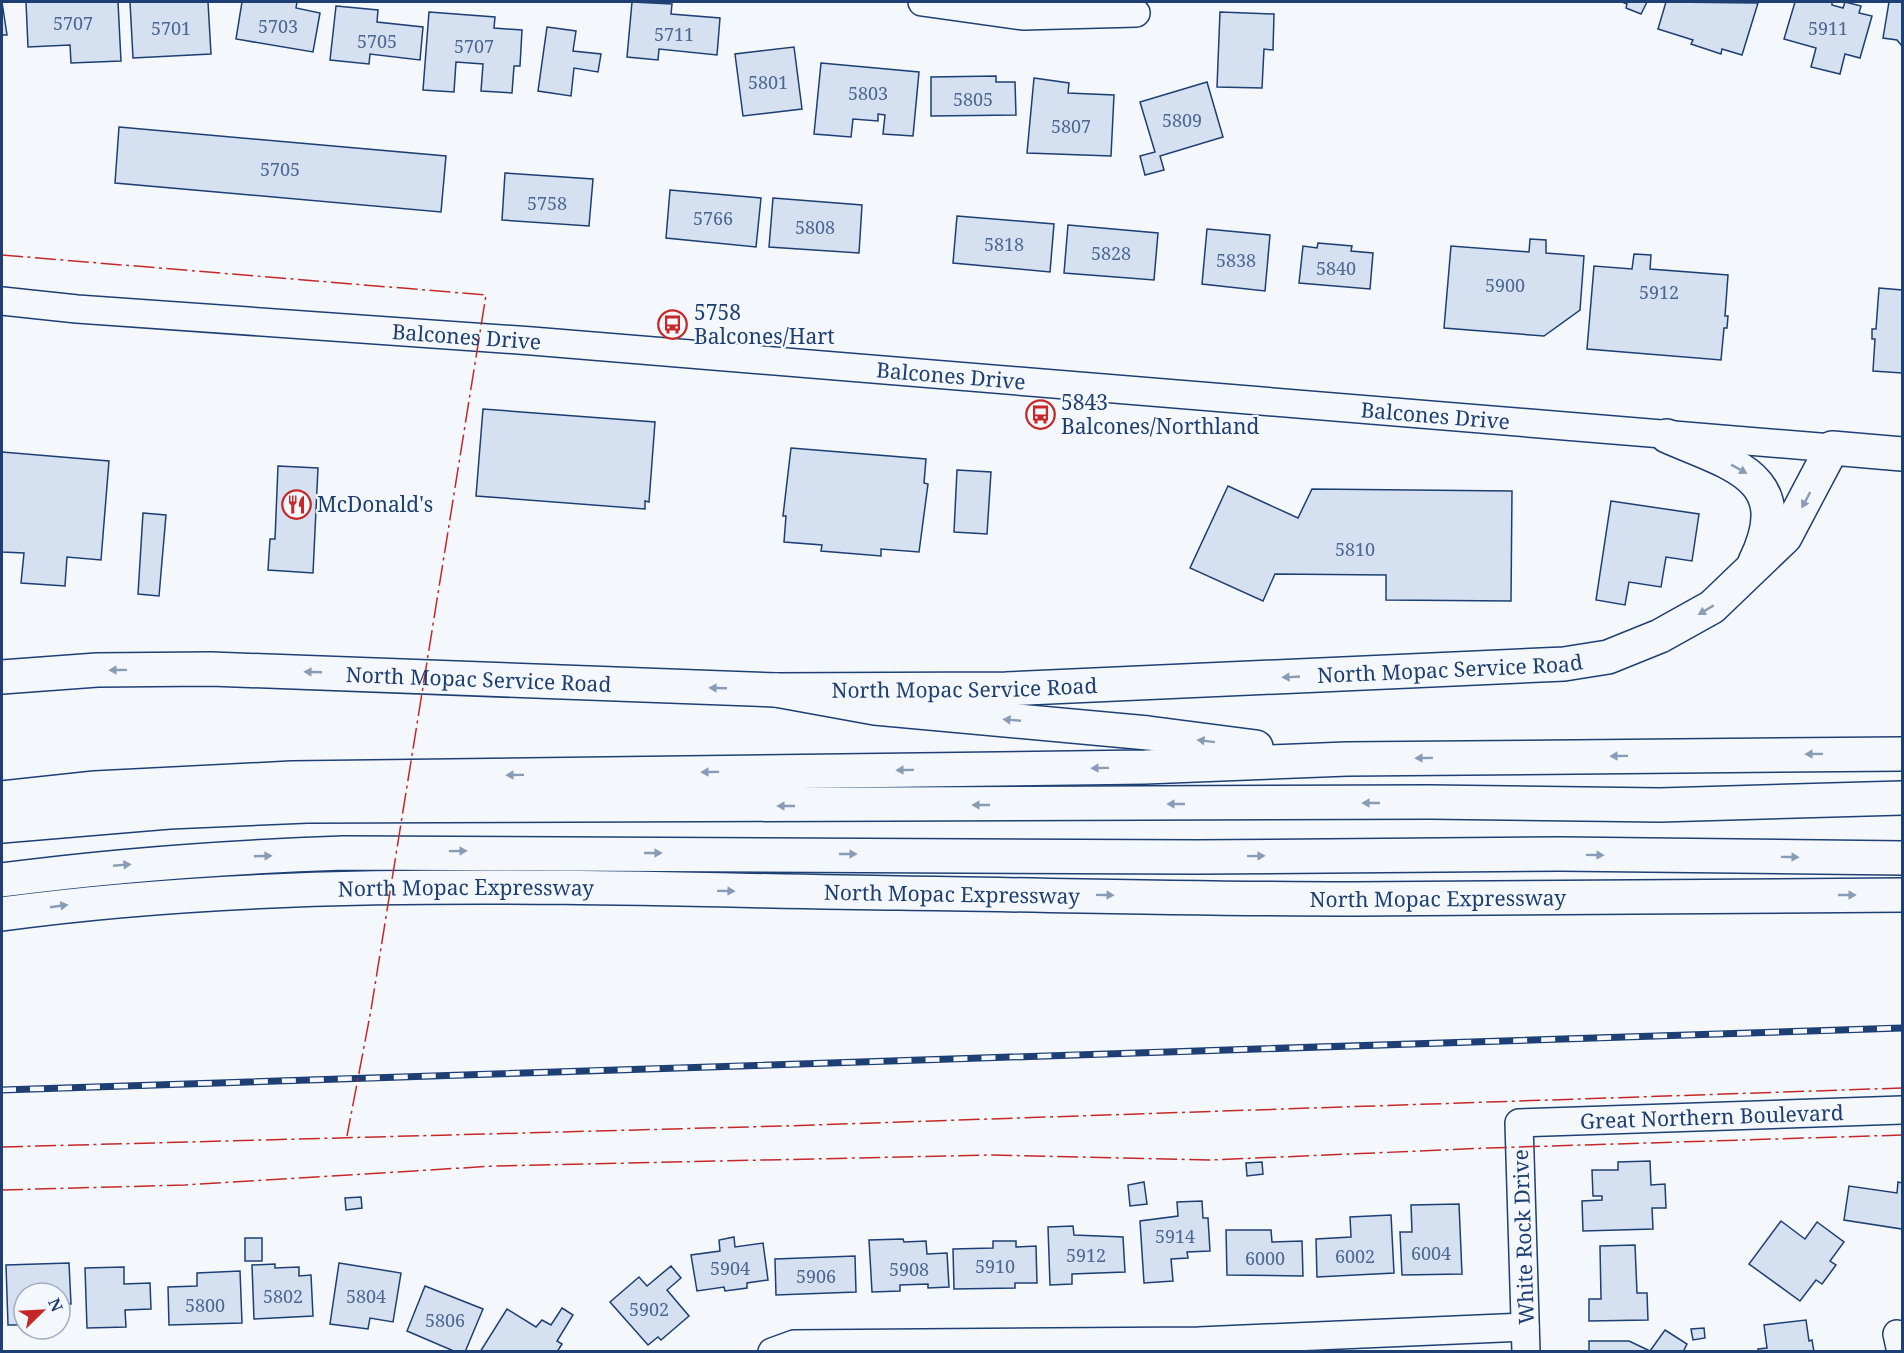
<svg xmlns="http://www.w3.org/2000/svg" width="1904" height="1353" font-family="'Noto Serif',serif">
<rect width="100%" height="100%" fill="#f4f7fb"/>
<g fill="#d5e0f0" stroke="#1d3f73" stroke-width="1.5">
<polygon points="2,2 7,35 2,35"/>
<polygon points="26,2 118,2 121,61 71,63 70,45 28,47"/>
<polygon points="130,2 208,2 211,54 133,58"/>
<polygon points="242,2 297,2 296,8 320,13 313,52 236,39"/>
<polygon points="632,2 672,4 671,14 720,18 717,55 659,49 658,60 627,57"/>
<polygon points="1622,2 1647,2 1641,14 1626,8 1627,4"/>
<polygon points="1666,2 1758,3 1742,55 1722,49 1721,54 1691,44 1693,40 1658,29"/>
<polygon points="1795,2 1832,2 1832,5 1843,8 1845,2 1861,6 1859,13 1872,16 1860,58 1845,54 1840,74 1811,67 1816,48 1784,39"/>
<polygon points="1889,2 1902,2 1902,46 1897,40 1883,38"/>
<polygon points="336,6 378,10 377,22 423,27 420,60 370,54 369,64 330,60"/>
<polygon points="429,12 495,17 494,28 522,30 520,66 514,66 512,93 481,91 483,64 456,62 454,92 423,90"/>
<polygon points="1220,12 1274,14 1273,50 1264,49 1262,88 1217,87"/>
<polygon points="547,27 576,31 573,51 601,54 598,72 574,68 571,96 538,91"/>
<polygon points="794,47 802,109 743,116 735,54"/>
<polygon points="821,63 919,72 913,136 883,134 885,115 878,114 878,121 853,119 851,137 814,134"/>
<polygon points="996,76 996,82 1015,82 1016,115 931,116 931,77"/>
<polygon points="1034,78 1069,83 1068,93 1114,95 1111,156 1027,153"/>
<polygon points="1207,82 1223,137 1160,156 1164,170 1145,175 1140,156 1155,152 1140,102"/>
<polygon points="119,127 446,156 441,212 115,183"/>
<polygon points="505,173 593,179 589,226 502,220"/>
<polygon points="670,190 761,198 756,247 666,238"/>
<polygon points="773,198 862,205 859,253 769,247"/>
<polygon points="957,216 1054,224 1050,272 953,263"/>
<polygon points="1068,225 1158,233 1154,280 1064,273"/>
<polygon points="1207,229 1270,235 1265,291 1202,284"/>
<polygon points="1530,239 1546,240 1546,253 1584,256 1580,310 1544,336 1444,328 1451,246 1529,252"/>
<polygon points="1318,243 1352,246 1351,251 1373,253 1370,289 1299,283 1303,246 1317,248"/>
<polygon points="1634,254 1651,255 1650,269 1728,275 1725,316 1728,316 1727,328 1724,328 1721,360 1587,349 1594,266 1632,269"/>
<polygon points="1879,288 1902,290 1902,373 1873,371 1875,339 1872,339 1872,329 1876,329"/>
<polygon points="483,409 655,422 649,502 645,501 645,509 476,496"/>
<polygon points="791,448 926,459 924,483 928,484 919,552 881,549 881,556 821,551 822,545 784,542 786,516 783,516"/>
<polygon points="2,452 109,461 101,560 67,557 65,586 21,583 24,553 2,552"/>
<polygon points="278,466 318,468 313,573 268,570 270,539 275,539"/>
<polygon points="957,470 991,472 987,534 954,532"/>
<polygon points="1228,486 1298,518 1312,489 1512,491 1511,601 1386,600 1386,575 1275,574 1263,601 1190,568"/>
<polygon points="1611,501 1699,514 1692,561 1666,557 1661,587 1629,582 1625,605 1596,600"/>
<polygon points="143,513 166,515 159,596 138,594"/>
<polygon points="1650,1161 1651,1185 1665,1184 1666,1208 1652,1208 1653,1229 1583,1231 1582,1201 1602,1200 1602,1196 1593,1196 1592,1170 1618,1170 1618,1162"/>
<polygon points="1262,1162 1263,1174 1247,1176 1246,1163"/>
<polygon points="1144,1182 1147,1204 1130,1206 1128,1185"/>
<polygon points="1898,1182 1902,1183 1902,1229 1844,1220 1849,1186 1897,1193"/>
<polygon points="361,1197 362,1208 346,1210 345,1198"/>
<polygon points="1202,1201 1203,1218 1208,1218 1210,1251 1187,1252 1188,1258 1171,1259 1173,1281 1144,1283 1140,1221 1178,1216 1177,1202"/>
<polygon points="1459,1204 1462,1274 1402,1275 1400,1232 1412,1232 1411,1205"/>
<polygon points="1391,1215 1394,1273 1317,1277 1316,1239 1351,1237 1350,1217"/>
<polygon points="1781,1221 1805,1239 1817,1222 1844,1242 1830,1261 1836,1265 1822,1284 1816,1280 1800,1301 1749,1264"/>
<polygon points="1073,1226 1074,1235 1123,1237 1125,1272 1072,1274 1072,1284 1050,1285 1048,1227"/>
<polygon points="1226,1230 1271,1230 1272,1242 1302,1241 1303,1276 1227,1275"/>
<polygon points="734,1237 735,1247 763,1243 768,1280 747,1283 747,1288 725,1291 724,1287 697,1291 691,1255 720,1251 719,1240"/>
<rect x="245" y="1238" width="17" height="23"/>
<polygon points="903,1239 904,1242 926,1241 927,1254 947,1253 949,1287 928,1288 928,1284 900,1285 900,1291 872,1292 869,1240"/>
<polygon points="993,1241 1016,1241 1016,1247 1036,1246 1037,1283 1015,1283 1015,1288 954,1289 953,1249 993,1248"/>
<polygon points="1635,1245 1637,1293 1647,1293 1648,1320 1589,1321 1589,1299 1601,1299 1600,1246"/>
<polygon points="855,1256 856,1292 776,1295 775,1259"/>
<polygon points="69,1263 71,1304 60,1304 60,1293 24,1293 24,1325 8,1325 6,1265"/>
<polygon points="339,1263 401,1273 393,1322 370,1318 368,1329 330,1324"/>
<polygon points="275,1264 275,1268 299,1267 299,1276 311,1275 313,1316 254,1319 252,1265"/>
<polygon points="671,1266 681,1278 667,1290 689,1316 661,1340 658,1337 648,1345 610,1302 639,1277 647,1286"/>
<polygon points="124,1267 124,1284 150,1283 151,1309 125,1310 126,1327 87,1328 85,1268"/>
<polygon points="240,1271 242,1323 169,1325 168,1287 197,1286 197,1273"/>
<polygon points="425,1286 483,1309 465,1352 456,1352 407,1331"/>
<polygon points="562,1308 573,1315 557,1341 562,1344 557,1352 480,1352 507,1309 536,1327 542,1320 551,1325"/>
<polygon points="1806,1320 1809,1341 1812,1340 1814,1352 1758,1352 1758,1349 1767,1348 1764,1325"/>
<polygon points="1704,1328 1705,1338 1693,1340 1691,1329"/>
<polygon points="1665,1330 1687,1344 1683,1352 1589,1352 1589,1341 1629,1341 1650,1351"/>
</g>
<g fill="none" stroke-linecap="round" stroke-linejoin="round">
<defs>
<g id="minor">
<polyline points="922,2 1023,16 1136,13"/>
<path id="s1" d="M2,301L77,309L532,341L1832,448"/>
<polyline points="1897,1334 1901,1352"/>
<polyline points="772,1352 794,1344 1199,1341 1525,1327"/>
<path id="s2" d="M1526,1352L1519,1123L1902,1110"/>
</g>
<g id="major">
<path d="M1667,436C1730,464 1797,476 1755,562"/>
<path id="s3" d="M2,677L97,670L211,669L776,690L1006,689L1564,664L1608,657L1660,636L1712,607L1785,537L1832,448L1902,454"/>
</g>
<g id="highway">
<polyline points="776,690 875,708 1148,733 1256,747"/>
<polyline points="2,798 95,788 292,778 1145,767 1347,759 1902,754"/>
<polyline points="2,826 169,812 307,806 1430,802 1660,805 1902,798"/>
<path d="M2,880C116,865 229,857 344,853L1197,857L1560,854L1902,858"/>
<path id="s4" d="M2,914C297,874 602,889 899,893C1049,895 1198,899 1348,899C1533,898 1718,895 1902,895"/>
</g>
</defs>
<use href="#minor" stroke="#1d3f73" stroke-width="30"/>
<use href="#major" stroke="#1d3f73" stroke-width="36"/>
<use href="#highway" stroke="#1d3f73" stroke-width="36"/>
<use href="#minor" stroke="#f4f7fb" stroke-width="27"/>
<use href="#major" stroke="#f4f7fb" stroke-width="33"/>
<use href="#highway" stroke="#f4f7fb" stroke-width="33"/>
<defs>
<polyline id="rail" points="2,1090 1902,1028"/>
</defs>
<use href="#rail" stroke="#1d3f73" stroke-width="7"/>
<use href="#rail" stroke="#f4f7fb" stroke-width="4.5" stroke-dasharray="14" stroke-linecap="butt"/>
<g stroke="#c62828" stroke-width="1.5" stroke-dasharray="21 4.5 3 4.5" stroke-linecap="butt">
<polyline points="2,255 486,295 371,1010 347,1136"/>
<polyline points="2,1147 783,1126 1902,1088"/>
<polyline points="2,1190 185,1185 494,1166 991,1155 1211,1160 1488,1148 1902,1135"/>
</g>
</g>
<defs><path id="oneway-solid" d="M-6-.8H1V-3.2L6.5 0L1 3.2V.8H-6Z" transform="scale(1.5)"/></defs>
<g fill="#889bb7">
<use href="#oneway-solid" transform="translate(1739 469) rotate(29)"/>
<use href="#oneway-solid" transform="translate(1806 500) rotate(118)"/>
<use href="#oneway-solid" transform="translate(1706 610) rotate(149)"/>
<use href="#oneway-solid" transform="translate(118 670) rotate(179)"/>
<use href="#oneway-solid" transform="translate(313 672) rotate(-178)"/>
<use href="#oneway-solid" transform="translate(1291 677) rotate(177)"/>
<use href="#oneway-solid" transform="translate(718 688) rotate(-178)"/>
<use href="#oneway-solid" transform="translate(1012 720) rotate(-175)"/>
<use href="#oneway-solid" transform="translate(1206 741) rotate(-173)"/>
<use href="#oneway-solid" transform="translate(1814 754) rotate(179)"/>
<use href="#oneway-solid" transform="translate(1619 756) rotate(179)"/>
<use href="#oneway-solid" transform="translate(1424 758) rotate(179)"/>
<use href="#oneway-solid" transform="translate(1100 768) rotate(179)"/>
<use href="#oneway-solid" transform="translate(905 770) rotate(179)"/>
<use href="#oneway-solid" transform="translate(710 772) rotate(179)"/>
<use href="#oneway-solid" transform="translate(515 775) rotate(179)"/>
<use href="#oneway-solid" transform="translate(1371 803) rotate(180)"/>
<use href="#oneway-solid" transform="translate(1176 804) rotate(180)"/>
<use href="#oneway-solid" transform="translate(981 805) rotate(180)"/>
<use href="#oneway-solid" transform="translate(786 806) rotate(180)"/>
<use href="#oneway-solid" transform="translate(458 851) rotate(-1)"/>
<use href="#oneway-solid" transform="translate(653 853)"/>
<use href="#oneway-solid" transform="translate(848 854)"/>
<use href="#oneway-solid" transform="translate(1595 855) rotate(1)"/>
<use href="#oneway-solid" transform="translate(263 856) rotate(-2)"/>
<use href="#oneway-solid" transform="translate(1256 856) rotate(-1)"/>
<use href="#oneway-solid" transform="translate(1790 857) rotate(1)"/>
<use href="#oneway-solid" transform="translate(122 865) rotate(-5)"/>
<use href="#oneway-solid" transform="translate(726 891) rotate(1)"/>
<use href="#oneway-solid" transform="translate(1105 895) rotate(1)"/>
<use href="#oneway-solid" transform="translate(1847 895)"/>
<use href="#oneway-solid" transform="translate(59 906) rotate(-8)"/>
</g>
<defs>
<symbol id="bus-ring" viewBox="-11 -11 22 22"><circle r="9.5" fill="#f4f7fb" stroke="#c62828" stroke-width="1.5"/><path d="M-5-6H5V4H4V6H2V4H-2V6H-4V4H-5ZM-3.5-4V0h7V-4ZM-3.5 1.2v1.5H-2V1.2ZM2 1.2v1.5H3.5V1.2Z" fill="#c62828"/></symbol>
<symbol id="restaurant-ring" viewBox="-11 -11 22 22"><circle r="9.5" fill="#f4f7fb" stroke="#c62828" stroke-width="1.5"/><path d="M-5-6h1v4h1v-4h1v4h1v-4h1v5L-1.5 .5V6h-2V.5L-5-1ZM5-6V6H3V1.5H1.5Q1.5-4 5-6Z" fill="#c62828"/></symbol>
</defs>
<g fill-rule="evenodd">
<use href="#bus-ring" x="656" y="308" width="33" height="33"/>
<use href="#bus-ring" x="1024" y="398" width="33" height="33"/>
<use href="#restaurant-ring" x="280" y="488" width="33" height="33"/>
</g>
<g text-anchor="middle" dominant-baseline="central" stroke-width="4.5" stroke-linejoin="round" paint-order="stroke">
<g font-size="18" fill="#4b6792">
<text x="73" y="23">5707</text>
<text x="278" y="26">5703</text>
<text x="171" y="28">5701</text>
<text x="1828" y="28">5911</text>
<text x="674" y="34">5711</text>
<text x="377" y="41">5705</text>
<text x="474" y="46">5707</text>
<text x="768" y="82">5801</text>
<text x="868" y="93">5803</text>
<text x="973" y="99">5805</text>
<text x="1182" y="120">5809</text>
<text x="1071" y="126">5807</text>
<text x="280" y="169">5705</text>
<text x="547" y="203">5758</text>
<text x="713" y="218">5766</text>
<text x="815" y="227">5808</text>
<text x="1004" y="244">5818</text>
<text x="1111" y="253">5828</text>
<text x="1236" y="260">5838</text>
<text x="1336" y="268">5840</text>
<text x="1505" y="285">5900</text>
<text x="1659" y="292">5912</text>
<text x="1355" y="549">5810</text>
<text x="1175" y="1236">5914</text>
<text x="1431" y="1253">6004</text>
<text x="1086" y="1255">5912</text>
<text x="1355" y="1256">6002</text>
<text x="1265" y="1258">6000</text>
<text x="995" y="1266">5910</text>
<text x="730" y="1268">5904</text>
<text x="909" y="1269">5908</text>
<text x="816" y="1276">5906</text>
<text x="283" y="1296">5802</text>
<text x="366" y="1296">5804</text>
<text x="205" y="1305">5800</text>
<text x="649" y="1309">5902</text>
<text x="445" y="1320">5806</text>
</g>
<g font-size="21" fill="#1d3f73" stroke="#f4f7fb" text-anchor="start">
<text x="694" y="312">5758<tspan x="694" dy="24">Balcones/Hart</tspan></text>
<text x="1061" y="402">5843<tspan x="1061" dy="24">Balcones/Northland</tspan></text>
<text x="317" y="504">McDonald's</text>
</g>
<g font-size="21" fill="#1d3f73" stroke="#f4f7fb">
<text stroke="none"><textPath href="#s1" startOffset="466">Balcones Drive</textPath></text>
<text stroke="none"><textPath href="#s1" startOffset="952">Balcones Drive</textPath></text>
<text stroke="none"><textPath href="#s1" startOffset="1438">Balcones Drive</textPath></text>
<text stroke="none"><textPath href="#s3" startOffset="1449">North Mopac Service Road</textPath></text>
<text stroke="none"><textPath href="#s3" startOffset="477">North Mopac Service Road</textPath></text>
<text stroke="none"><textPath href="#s3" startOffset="963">North Mopac Service Road</textPath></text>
<text stroke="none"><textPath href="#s4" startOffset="465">North Mopac Expressway</textPath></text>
<text stroke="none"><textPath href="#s4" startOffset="951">North Mopac Expressway</textPath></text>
<text stroke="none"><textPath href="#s4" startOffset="1437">North Mopac Expressway</textPath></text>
<text stroke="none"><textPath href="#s2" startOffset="422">Great Northern Boulevard</textPath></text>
<text transform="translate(1523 1237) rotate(-92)">White Rock Drive</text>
</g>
</g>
<rect width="1904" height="1353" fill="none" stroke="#1d3f73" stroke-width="6"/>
<g transform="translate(42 1311) rotate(66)"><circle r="28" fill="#f4f7fb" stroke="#9eadc5" stroke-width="1.5"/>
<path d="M0-4.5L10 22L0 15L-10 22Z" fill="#c62828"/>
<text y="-9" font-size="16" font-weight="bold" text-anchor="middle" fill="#1d3f73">N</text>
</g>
</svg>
